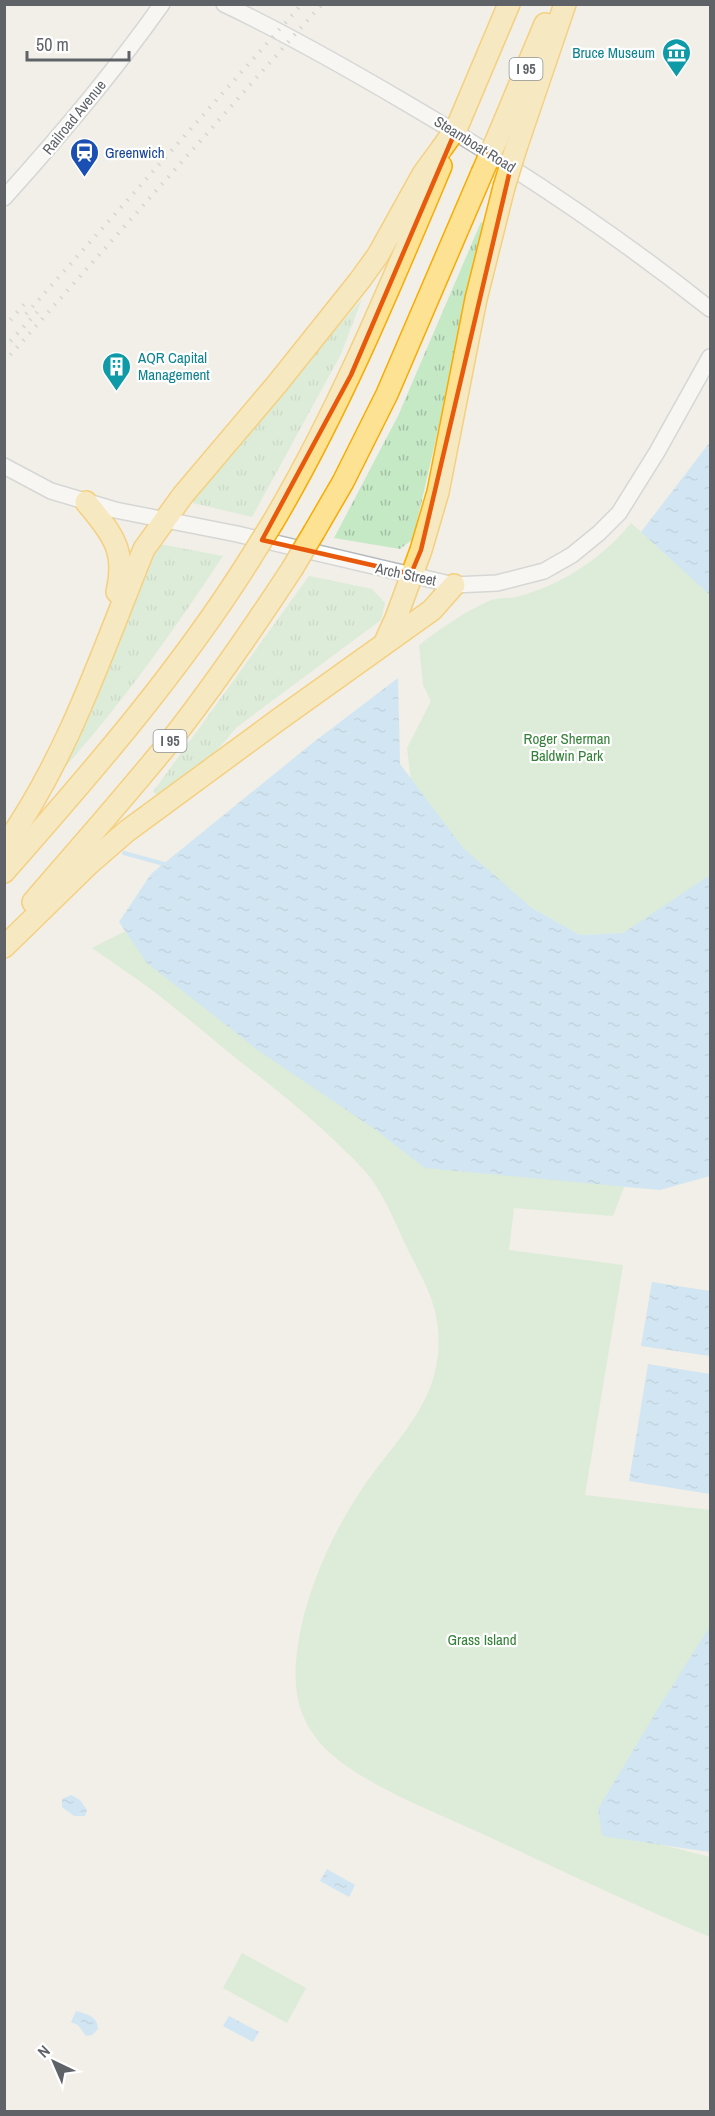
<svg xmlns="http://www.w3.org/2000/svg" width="715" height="2116" font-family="'Archivo Narrow',sans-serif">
<defs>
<pattern id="grass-tufts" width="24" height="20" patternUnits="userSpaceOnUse" patternTransform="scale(1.5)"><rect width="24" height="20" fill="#c5e8c5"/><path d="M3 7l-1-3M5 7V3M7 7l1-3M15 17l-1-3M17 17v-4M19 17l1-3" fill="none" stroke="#a3c0a4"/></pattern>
<pattern id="water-ripples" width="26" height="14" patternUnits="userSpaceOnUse" patternTransform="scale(1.5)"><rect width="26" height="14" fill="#aadaff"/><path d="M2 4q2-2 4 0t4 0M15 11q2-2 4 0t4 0" fill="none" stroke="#8eb4d2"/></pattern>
</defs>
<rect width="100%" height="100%" fill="#f1efe8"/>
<g fill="url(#grass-tufts)">
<polygon points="481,222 485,224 413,539 400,549 334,538 398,416"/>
<polygon points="362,299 341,354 252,517 193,503 193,495"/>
<path d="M159,544L223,556C172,633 119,708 57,776L151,551Z"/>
<polygon points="309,576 372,589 385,603 381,620 237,727 210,758 159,796 153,792"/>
</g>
<g fill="#c5e8c5">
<path d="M631,523L710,592V878L623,933L580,935L532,908L463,849L411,781L407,748L431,701L423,685L419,645C440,629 464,612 489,601C497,597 507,599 516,597C560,586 603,558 631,523Z"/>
<path d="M133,927L626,1182L613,1216L514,1208L509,1250L623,1265L585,1495L710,1510V1627L620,1834L710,1857V1937C631,1904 554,1867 476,1831C430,1810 346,1778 316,1738C294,1709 293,1679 298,1644C307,1589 330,1538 360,1492C395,1438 444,1402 438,1330C436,1300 421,1276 408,1250C398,1229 389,1206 376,1186C367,1172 355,1160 343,1149C314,1120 283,1095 251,1070C219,1045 188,1018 156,993C135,977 113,963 92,948Z"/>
<polygon points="242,1953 306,1988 287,2023 223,1988"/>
</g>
<g fill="url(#water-ripples)">
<polygon points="710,442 710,595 641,532"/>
<polygon points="398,678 400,764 463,848 532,908 580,935 623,933 710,875 710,1176 660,1190 425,1168 376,1130 259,1051 147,963 119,922 151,874 310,745"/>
<polygon points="652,1282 710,1291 710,1356 641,1346"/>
<polygon points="648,1364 710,1374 710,1494 629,1481"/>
<polygon points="710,1626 710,1852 602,1836 598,1809 659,1707"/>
<polygon points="71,1795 80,1800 87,1810 85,1816 74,1816 62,1807 62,1799"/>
<polygon points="327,1869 355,1885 349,1897 320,1881"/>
<path d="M76,2011C86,2014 98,2016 98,2029L92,2035L86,2036L78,2025L71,2022Z"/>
<polygon points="229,2016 259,2032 253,2042 223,2026"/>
</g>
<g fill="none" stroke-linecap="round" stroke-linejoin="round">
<polyline stroke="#aadaff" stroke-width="4" points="124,853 164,864"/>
<defs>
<g id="secondary">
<path d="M224,4C285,33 343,66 401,100C509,163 612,231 710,309"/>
<path d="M4,198C60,136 114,72 162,4"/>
<polyline points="4,466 51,491 115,510 237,534 454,585 497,583 544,571 572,555 599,533 619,513 657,452 710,357"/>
</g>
<g id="highway">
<polyline points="457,127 509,4"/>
<polyline points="499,134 545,24"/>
<polyline points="517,145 565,4"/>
<path d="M86,502C112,534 127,550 117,592"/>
<path d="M273,522C340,408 390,287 441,166"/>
<polyline points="314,532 343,482 387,394 482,173"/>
<polyline points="386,640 396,618 421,550 438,492 476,299 504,187"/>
<path d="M4,847C68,757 103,650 144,549L183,495L277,384L360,280L378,255L423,174L442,148"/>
<path d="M4,872C92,772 179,672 250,559"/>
<path d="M33,902C82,845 132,789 179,730C219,678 256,624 292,569"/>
<polyline points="4,947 89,864 127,831 278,720 432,610 454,585"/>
</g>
</defs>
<use href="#secondary" stroke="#b6babf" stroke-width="18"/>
<use href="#highway" stroke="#f9ab00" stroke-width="24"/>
<use href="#secondary" stroke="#fff" stroke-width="15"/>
<use href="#highway" stroke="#fde293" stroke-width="21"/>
<g stroke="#b6b7b8" stroke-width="4" stroke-dasharray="1.5 8" stroke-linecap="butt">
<polyline points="26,314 302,4"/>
<polyline points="4,327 28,300"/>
<polyline points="4,348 40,309"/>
<polyline points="4,362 322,4"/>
</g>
<defs>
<g id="highway-bridge">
<polyline points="442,148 457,127"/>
<polyline points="482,173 499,134"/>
<polyline points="504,187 517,145"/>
<polyline points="250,559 273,522"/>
<polyline points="292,569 314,532"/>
</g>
</defs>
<use href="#highway-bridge" stroke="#f9ab00" stroke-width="24" stroke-linecap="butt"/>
<use href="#highway-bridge" stroke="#fde293" stroke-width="21"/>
</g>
<path d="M0 0H715V2116H0ZM455,132L511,166L421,550L411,574L262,540L351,375Z" fill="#f1efe8" fill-opacity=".55" fill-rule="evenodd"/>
<path fill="none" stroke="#e8590c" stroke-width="4.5" stroke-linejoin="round" d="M455,132L511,166L421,550L411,574L262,540L351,375Z"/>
<defs>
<symbol id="museum-pin" viewBox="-11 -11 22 30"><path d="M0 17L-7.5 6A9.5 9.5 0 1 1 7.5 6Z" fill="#0f9aa8" stroke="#fff"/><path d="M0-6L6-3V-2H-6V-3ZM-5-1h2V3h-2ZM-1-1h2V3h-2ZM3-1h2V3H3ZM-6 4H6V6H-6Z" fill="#fff"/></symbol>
<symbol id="station-pin" viewBox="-11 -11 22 30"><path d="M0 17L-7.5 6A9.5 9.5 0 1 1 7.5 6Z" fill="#1a4fb4" stroke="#fff"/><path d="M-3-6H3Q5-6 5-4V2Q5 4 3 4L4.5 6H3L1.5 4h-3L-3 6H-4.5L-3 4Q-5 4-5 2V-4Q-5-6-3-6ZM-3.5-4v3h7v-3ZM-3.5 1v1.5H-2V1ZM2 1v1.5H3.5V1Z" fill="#fff"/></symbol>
<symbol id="building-pin" viewBox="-11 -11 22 30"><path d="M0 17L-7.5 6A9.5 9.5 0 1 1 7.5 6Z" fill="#0f9aa8" stroke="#fff"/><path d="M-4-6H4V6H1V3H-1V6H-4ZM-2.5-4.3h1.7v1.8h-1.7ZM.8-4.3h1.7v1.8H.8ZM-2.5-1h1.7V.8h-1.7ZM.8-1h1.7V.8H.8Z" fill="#fff"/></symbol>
</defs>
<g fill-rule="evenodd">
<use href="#museum-pin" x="660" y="36" width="33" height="45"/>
<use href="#station-pin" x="68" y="136" width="33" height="45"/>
<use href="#building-pin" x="100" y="350" width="33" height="45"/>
</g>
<g text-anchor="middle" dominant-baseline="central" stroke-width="4.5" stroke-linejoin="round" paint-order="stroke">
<g fill="#fff" stroke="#8f9295" stroke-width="1.5">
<rect x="509.5" y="58" width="33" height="22" rx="4.5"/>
<rect x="153.5" y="730" width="33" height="22" rx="4.5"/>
</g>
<g font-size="14" font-weight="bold" fill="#5f6368">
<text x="526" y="69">I 95</text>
<text x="170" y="741">I 95</text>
</g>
<g font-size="15" fill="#0d838f" stroke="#fff" text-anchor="end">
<text x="655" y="52">Bruce Museum</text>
<text x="138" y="357" text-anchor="start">AQR Capital<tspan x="138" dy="17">Management</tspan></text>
</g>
<g font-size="15" fill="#5f6368" stroke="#fff">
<text transform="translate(74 117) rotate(-51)">Railroad Avenue</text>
<text transform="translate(475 144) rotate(32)">Steamboat Road</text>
<text transform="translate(406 574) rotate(12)">Arch Street</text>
</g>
<g font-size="15" fill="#164399" stroke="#fff" text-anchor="start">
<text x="105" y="152">Greenwich</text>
</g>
<g font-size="15" fill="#348238" stroke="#fff">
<text x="567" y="738">Roger Sherman<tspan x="567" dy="17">Baldwin Park</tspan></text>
<text x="482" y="1639">Grass Island</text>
</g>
</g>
<rect width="715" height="2116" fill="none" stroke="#5f6368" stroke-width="12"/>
<g transform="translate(54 2062) rotate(316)" stroke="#ffffff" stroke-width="4.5" paint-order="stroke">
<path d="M0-4.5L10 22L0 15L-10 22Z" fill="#5f6368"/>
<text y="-9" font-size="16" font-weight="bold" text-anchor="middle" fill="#5f6368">N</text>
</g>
<path d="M27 51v9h102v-9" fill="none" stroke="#5f6368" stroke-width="3"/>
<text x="36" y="51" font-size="18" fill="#5f6368" stroke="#ffffff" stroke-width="4.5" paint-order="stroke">50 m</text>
</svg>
